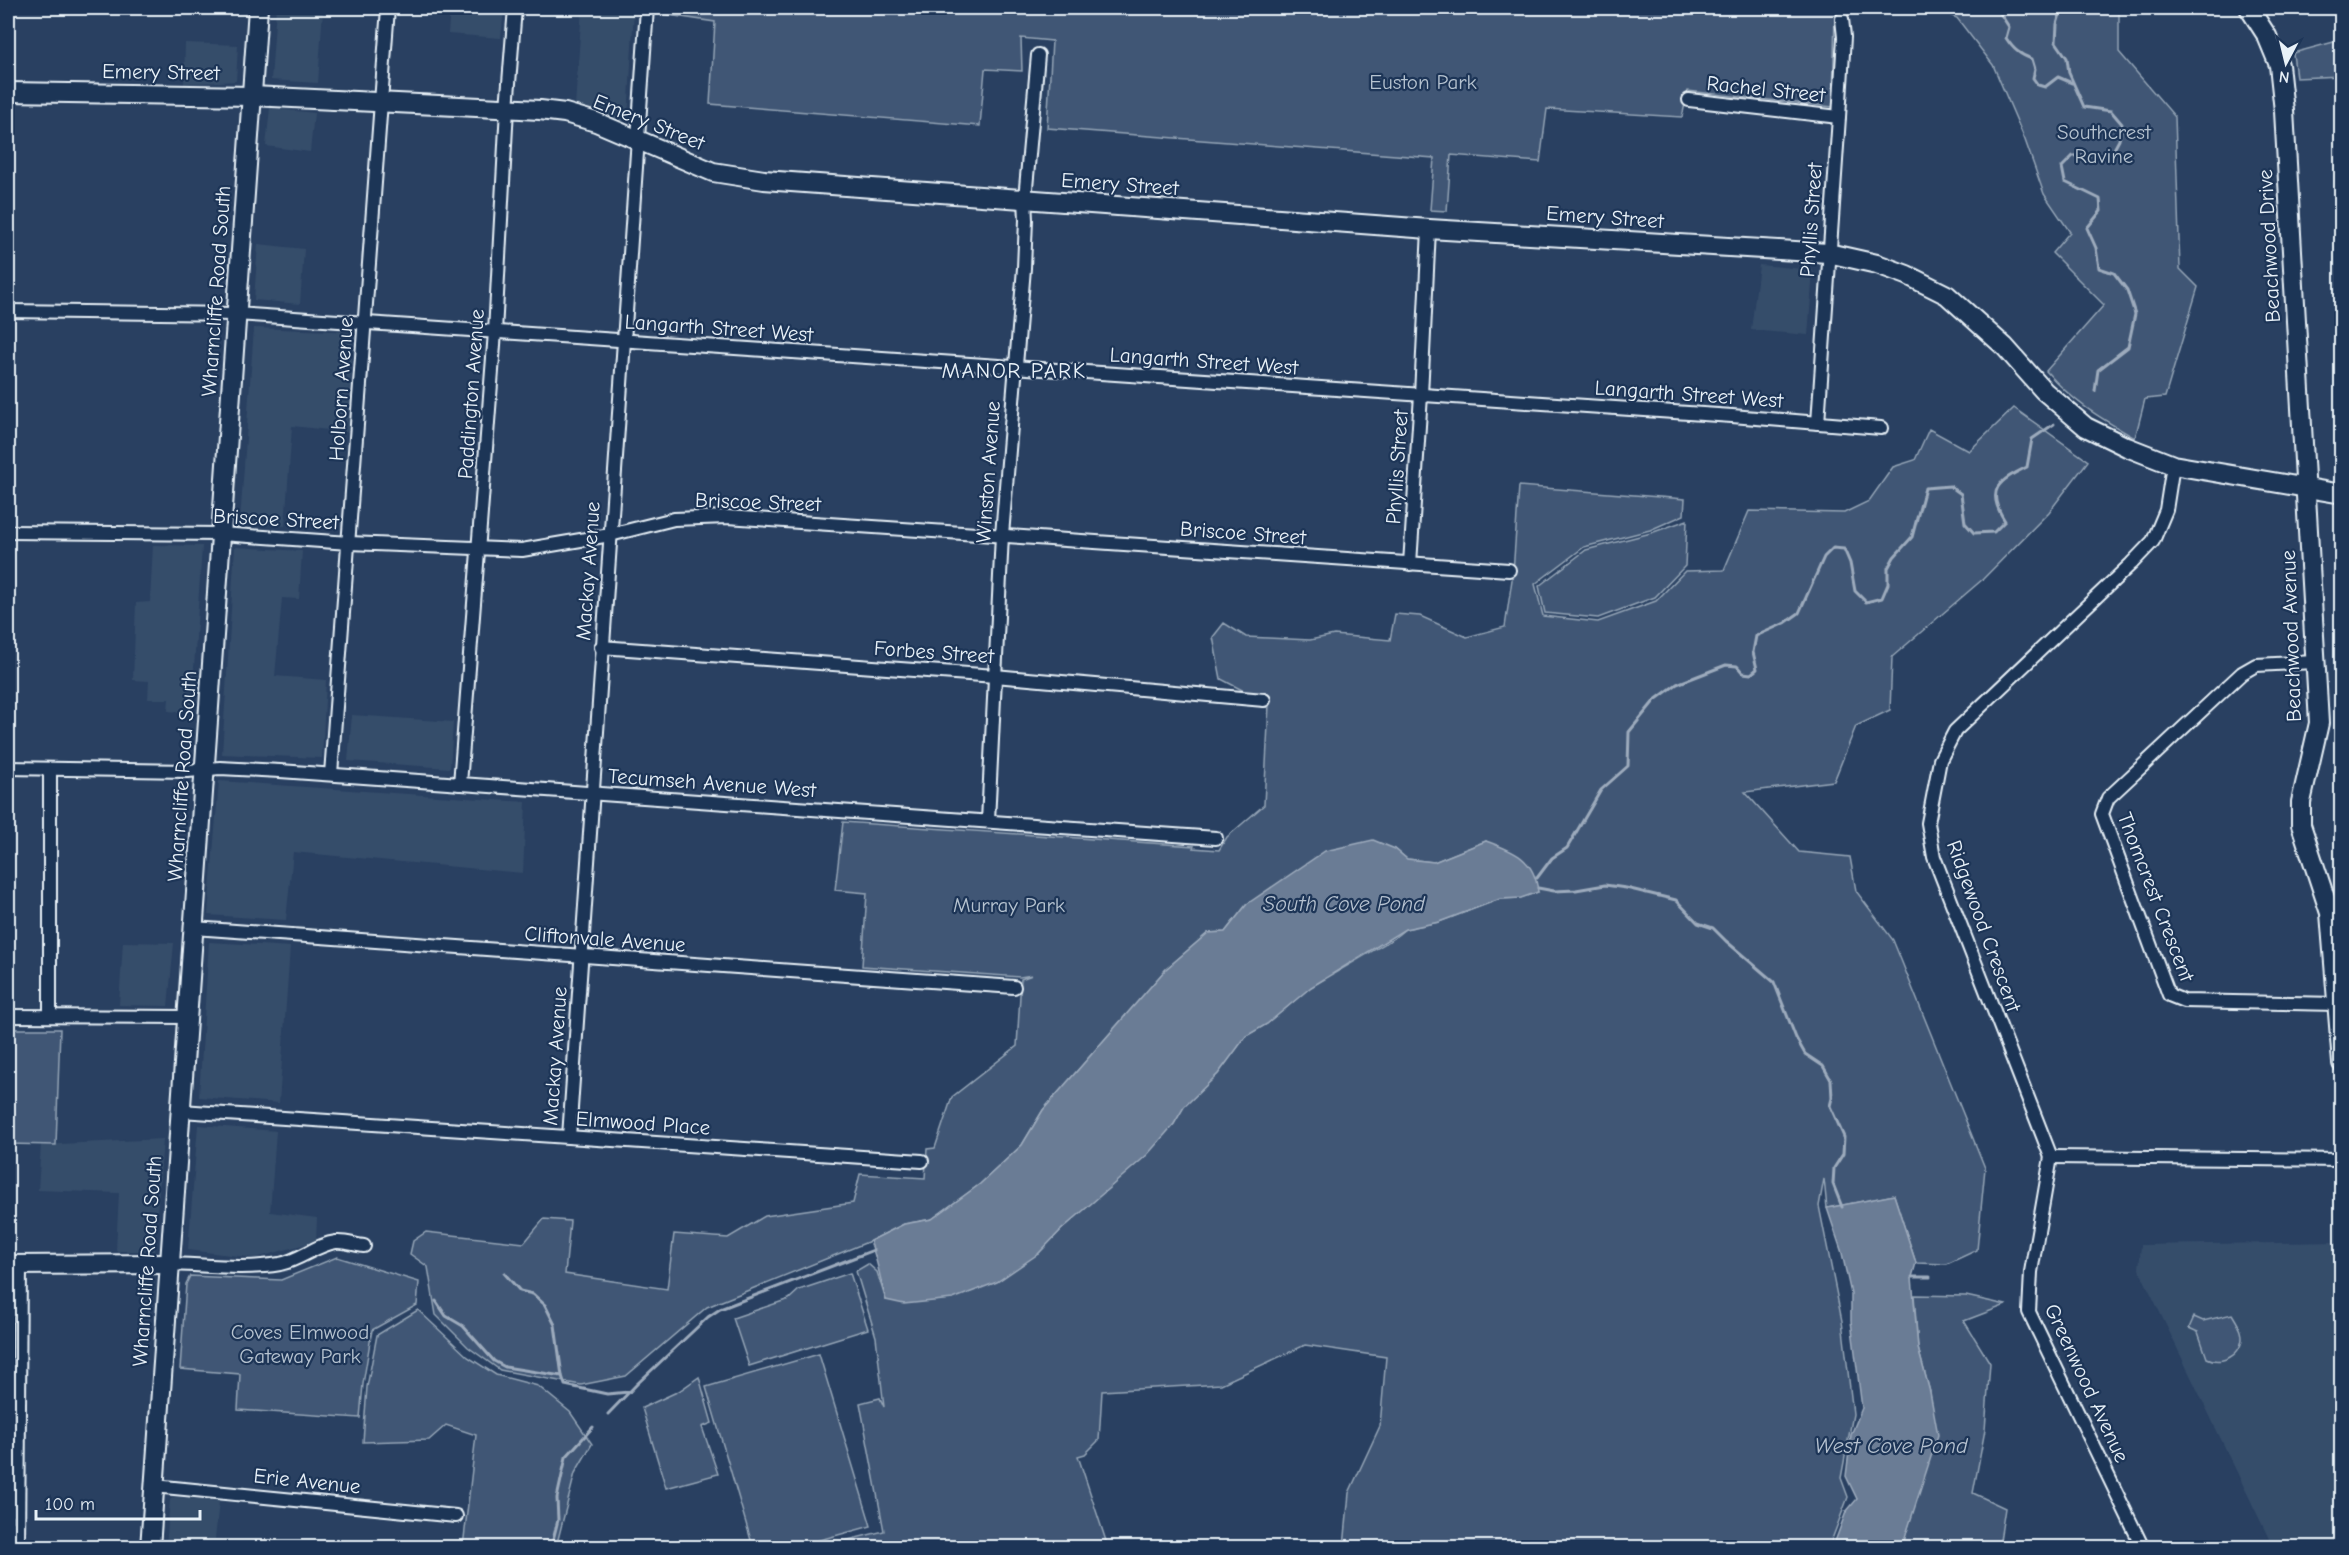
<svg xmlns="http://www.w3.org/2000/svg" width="2349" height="1555" font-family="'Comic Neue',sans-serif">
<rect width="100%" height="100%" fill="#294061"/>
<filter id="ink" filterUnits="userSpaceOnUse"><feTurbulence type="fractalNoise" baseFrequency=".0167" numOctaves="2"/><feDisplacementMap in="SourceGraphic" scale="12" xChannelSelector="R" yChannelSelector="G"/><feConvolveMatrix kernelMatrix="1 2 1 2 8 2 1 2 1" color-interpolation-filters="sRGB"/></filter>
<g filter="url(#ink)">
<g fill="#364d6b">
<polygon points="276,8 370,8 370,12 323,9 318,83 271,80"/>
<polygon points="450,8 504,8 501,38 448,34"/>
<polygon points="582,8 634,8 628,119 622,122 575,106"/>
<polygon points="185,43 238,45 236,81 184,84"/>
<polygon points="270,108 314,113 310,152 266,146"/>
<polygon points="258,244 304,249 300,304 254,300"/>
<polygon points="1759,265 1813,270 1808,335 1751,330"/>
<polygon points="254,328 353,332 348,432 292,426 285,526 240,522"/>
<polygon points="153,545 202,546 191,713 168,711 169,699 148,699 149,681 133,680 136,603 150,602"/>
<polygon points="235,547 302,551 299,599 282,598 275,676 326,680 322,758 222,754"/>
<polygon points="352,715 453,722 450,768 348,761"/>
<polygon points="219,781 526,802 523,873 293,852 286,920 208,915"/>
<polygon points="123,942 174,943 168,1006 119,1005"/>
<polygon points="209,942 290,947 279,1103 199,1097"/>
<polygon points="198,1125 276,1131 270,1212 317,1218 316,1241 256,1258 188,1250"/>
<polygon points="163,1139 154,1251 116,1251 119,1193 38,1190 41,1145"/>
<polygon points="2341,1242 2341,1547 2273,1547 2139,1269 2141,1245"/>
<polygon points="174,1497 219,1501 215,1539 243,1542 242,1547 166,1547 170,1500"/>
</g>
<g fill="#415774" stroke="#94a4b6" stroke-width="1.5">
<polygon points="663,8 1861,8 1861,11 1835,9 1833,107 1688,91 1682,117 1547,109 1540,162 1451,155 1447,211 1430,210 1434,158 1047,128 1052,41 1021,38 1022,71 985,69 980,126 710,104 715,22 662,14"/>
<path d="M1933,8H2119V52L2175,117L2180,269L2198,287L2165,397L2145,399L2135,438C2099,417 2074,403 2046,371L2104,305L2052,253L2070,232L2044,194L2025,140L1993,65L1957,18Z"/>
<polygon points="2341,40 2341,76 2296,78 2293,53"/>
<polygon points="2014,408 2088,461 2049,512 1983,579 1892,657 1890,710 1856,726 1834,781 1745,792 1799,852 1850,857 1856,891 1893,940 1985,1168 1977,1250 1947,1264 1916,1263 1894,1195 1827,1208 1824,1179 1819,1206 1842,1321 1853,1414 1841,1478 1848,1497 1829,1547 1344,1547 1349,1493 1380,1426 1386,1357 1305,1345 1221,1384 1102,1391 1099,1440 1085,1454 1078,1456 1108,1547 820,1547 884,1531 860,1403 880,1398 884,1407 876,1337 856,1271 868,1264 877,1272 886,1300 1038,1254 1061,1230 1117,1180 1174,1124 1183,1107 1218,1074 1246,1036 1267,1024 1311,987 1393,939 1405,929 1439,922 1500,899 1520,898 1538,892 1486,841 1434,862 1407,859 1395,849 1247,904 1225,932 1208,933 1166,969 1043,1110 1022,1145 980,1184 932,1219 904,1224 870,1241 707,1307 626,1376 581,1385 500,1370 468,1347 436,1315 428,1267 410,1254 413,1241 426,1232 524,1243 544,1219 570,1221 565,1274 667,1289 674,1234 728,1238 765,1216 853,1203 860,1174 925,1178 927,1149 935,1148 952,1097 1017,1046 1021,979 1032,975 1020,977 862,966 867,893 835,890 843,822 1194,846 1193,848 1219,850 1227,837 1264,805 1269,704 1221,679 1213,637 1224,623 1246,637 1310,640 1334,635 1390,640 1395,614 1420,616 1467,637 1505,627 1513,573 1519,486 1685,499 1684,515 1650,530 1584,547 1535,584 1543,616 1598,622 1656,601 1685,571 1724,570 1749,511 1844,513 1869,501 1893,467 1915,460 1929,429 1969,451"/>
<polygon points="1687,520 1685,566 1655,597 1598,618 1545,613 1539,586 1586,550 1651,533"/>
<polygon points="8,1029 60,1029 56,1145 8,1144"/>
<polygon points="337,1257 419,1282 417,1305 372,1330 363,1384 360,1418 238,1410 240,1374 180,1369 186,1284 190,1276 281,1280"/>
<polygon points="850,1273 868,1329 749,1366 733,1318 789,1299 799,1290"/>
<polygon points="1914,1295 1966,1296 2006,1305 1964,1321 1990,1363 1985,1430 1973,1493 2005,1508 1999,1547 1902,1548 1918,1493 1930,1392 1918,1348"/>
<polygon points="418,1310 468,1357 496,1375 538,1386 570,1412 592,1444 575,1473 556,1547 463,1547 476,1435 446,1425 429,1440 363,1442 367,1387 377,1335"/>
<path d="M2232,1314C2235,1319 2239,1325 2241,1331C2247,1351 2224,1367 2207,1358L2198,1332L2189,1328L2194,1317L2203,1321Z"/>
<polygon points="819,1354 871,1526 794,1547 753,1547 706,1387"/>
<polygon points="699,1377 712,1423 702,1427 718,1474 666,1488 642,1408 679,1391"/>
</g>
<g fill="#6b7c95" stroke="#9dabbd" stroke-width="1.5">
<path d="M1373,840L1395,849L1407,859L1434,862L1486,841C1514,851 1535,859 1538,892L1521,898L1500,899L1439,922L1405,929L1311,987L1267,1024L1246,1036L1218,1074L1184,1107L1174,1124L1147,1155L1061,1230L1038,1254L997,1282L953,1299L904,1304L886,1300C880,1280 878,1261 870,1241L904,1224L932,1219L980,1184L1022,1145L1043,1110L1166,969L1208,933L1225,932L1247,904L1325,851Z"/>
<polygon points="1894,1195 1916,1263 1912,1277 1918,1348 1930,1392 1938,1435 1902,1547 1833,1547 1846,1512 1857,1499 1846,1476 1851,1435 1862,1408 1851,1321 1851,1294 1842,1253 1827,1208"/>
</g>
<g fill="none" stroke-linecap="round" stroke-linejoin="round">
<g stroke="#9dabbd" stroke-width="3">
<path d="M1990,8L1998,10L2009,27L2006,38C2013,49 2020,55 2032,59L2035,69L2033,78L2038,85L2045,87L2058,77L2072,83"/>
<polyline points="2062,8 2057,24 2056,42 2067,58 2069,73 2084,107 2111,111 2122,124 2119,140 2112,153 2073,156 2062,167 2065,182 2100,199 2101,211 2087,228 2096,248 2099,268 2114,273 2127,290 2135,314 2128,347 2098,370 2095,391"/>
<path d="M1537,878L1552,858L1567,848L1601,790L1628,766L1629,732L1655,700L1677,684L1726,665L1737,666L1743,673L1751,674L1757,669L1753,652L1756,636L1785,623L1799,613L1824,557L1833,548L1844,549L1850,563L1855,591L1866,602L1882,598L1888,584V568L1894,557L1912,537L1925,488L1950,486L1961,494L1965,523L1974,533L1994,532L2005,521C1985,490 1998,481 2027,467L2032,439L2054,424"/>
<polyline points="1538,888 1554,891 1576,890 1605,885 1626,888 1676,900 1698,923 1713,928 1726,941 1774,982 1796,1038 1805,1054 1823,1066 1831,1080 1832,1098 1830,1106 1844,1137 1843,1154 1834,1168 1833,1184 1842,1207"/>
<polyline points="504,1273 520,1291 533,1294 545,1305 555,1325 562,1376"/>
<polyline points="1912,1277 1930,1277"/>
<polyline points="436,1301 446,1316 463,1326 494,1361 505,1367 562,1376 565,1385 607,1394 629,1392"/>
<polyline points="608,1414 637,1384 708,1317 720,1309 874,1250"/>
<polyline points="551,1548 558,1520 557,1498 566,1457 593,1427"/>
</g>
<defs>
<g id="street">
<polyline points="1689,100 1839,117"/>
<polyline points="8,311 236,314 1732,416 1881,428"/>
<polyline points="1818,423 1839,117 1844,37 1842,19"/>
<polyline points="8,532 221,534 349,543 522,550 610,535 674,519 727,517 1509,570"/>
<polyline points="1410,564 1421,395 1429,229"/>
<polyline points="601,647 995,676 1264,700"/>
<polyline points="2315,662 2256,665 2242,673 2108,798 2102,814 2169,995 2184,1001 2337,1004"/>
<polyline points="8,768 188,771 220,768 280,771 1216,838"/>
<polyline points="50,769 50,1016"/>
<polyline points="331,774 388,8"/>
<polyline points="460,784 495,332 507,108 515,8"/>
<polyline points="988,821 1002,535 1024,268 1026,220 1025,199 1038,55"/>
<polyline points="194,928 1014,987"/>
<polyline points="8,1016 187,1017"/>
<polyline points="181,1111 922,1161"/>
<polyline points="569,1137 647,8"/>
<polyline points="2051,1157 1934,857 1928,823 1940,760 1955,731 2131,564 2153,541 2166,510 2173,465"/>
<polyline points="2051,1157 2031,1272 2029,1312 2143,1548"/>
<polyline points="2051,1157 2342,1160"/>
<path d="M169,1264C205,1265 244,1270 280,1264C301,1260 317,1244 336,1242C345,1241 355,1245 364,1246"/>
<polyline points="154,1486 456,1516"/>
<polyline points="18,1548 20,1265"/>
</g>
<g id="secondary">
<polyline points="2249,8 2267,36 2279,65 2284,111 2319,723 2301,802 2301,825 2330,913 2342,1063"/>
<polyline points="8,92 252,96 540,110 565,113 596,122 713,172 764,180 1429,229 1828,253 1877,264 1907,275 1947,295 2005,347 2044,391 2086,427 2127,447 2173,465 2342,494"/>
<polyline points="8,1265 169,1264"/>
<polyline points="150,1548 258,8"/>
</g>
</defs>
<use href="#street" stroke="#e8f1f8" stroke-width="16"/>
<use href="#secondary" stroke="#e8f1f8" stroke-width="22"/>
<use href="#street" stroke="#1d3557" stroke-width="12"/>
<use href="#secondary" stroke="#1d3557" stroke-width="18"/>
</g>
</g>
<g text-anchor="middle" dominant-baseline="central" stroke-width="4.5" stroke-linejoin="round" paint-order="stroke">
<g font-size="21" fill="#e8f1f8" stroke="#1d3557">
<text transform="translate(161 72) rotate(1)">Emery Street</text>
<text transform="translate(1766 89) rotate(6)">Rachel Street</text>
<text transform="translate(649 122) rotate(22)">Emery Street</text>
<text transform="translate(1120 184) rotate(4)">Emery Street</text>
<text transform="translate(1605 217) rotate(4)">Emery Street</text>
<text transform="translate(1811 220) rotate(-86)">Phyllis Street</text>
<text transform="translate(2269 246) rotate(-93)">Beachwood Drive</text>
<text transform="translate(216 291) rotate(-86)">Wharncliffe Road South</text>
<text transform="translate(719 328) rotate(4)">Langarth Street West</text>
<text transform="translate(1204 361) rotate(4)">Langarth Street West</text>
<text transform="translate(341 389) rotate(-86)">Holborn Avenue</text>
<text transform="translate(471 394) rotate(-86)">Paddington Avenue</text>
<text transform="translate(1689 394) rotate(4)">Langarth Street West</text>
<text transform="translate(1397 467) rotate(-86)">Phyllis Street</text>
<text transform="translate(988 472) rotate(-86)">Winston Avenue</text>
<text transform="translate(758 502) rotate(2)">Briscoe Street</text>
<text transform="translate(276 519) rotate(3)">Briscoe Street</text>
<text transform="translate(1243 533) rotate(4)">Briscoe Street</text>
<text transform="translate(588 571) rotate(-86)">Mackay Avenue</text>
<text transform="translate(2291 636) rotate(-92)">Beachwood Avenue</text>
<text transform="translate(934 652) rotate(4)">Forbes Street</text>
<text transform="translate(182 776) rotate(-86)">Wharncliffe Road South</text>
<text transform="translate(712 783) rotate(4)">Tecumseh Avenue West</text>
<text transform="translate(2156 897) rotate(69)">Thomcrest Crescent</text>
<text transform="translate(1984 926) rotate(70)">Ridgewood Crescent</text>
<text transform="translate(605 939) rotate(4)">Cliftonvale Avenue</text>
<text transform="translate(555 1056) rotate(-86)">Mackay Avenue</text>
<text transform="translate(643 1123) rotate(4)">Elmwood Place</text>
<text transform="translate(147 1261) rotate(-86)">Wharncliffe Road South</text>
<text transform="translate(2087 1383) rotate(65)">Greenwood Avenue</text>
<text transform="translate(307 1481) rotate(6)">Erie Avenue</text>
</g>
<g font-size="21" fill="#b6c3d0" stroke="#1d3557">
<text x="1423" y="82">Euston Park</text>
<text x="2104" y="132">Southcrest<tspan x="2104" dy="24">Ravine</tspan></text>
<text x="1009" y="905">Murray Park</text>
<text x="300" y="1332">Coves Elmwood<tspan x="300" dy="24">Gateway Park</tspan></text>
</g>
<g font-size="22" letter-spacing="1.5" fill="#e8f1f8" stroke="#1d3557">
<text x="1014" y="371">MANOR PARK</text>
</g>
<g font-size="22" font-style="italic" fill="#b6c2d0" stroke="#1d3557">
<text x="1344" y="904">South Cove Pond</text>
<text x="1891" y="1446">West Cove Pond</text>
</g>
</g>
<rect width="2349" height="1555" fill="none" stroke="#1d3557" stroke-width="30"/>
<rect x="15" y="15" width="2319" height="1525" fill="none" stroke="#e8f1f8" stroke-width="2" filter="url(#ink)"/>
<g transform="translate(2286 63) rotate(187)" stroke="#1d3557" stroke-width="4.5" paint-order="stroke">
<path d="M0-4.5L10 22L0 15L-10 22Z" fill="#e8f1f8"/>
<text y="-9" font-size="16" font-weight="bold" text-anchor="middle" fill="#e8f1f8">N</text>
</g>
<path d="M36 1510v9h164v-9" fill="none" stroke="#e8f1f8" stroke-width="3"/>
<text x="45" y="1510" font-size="18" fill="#e8f1f8" stroke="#1d3557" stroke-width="4.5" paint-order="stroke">100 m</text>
</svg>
